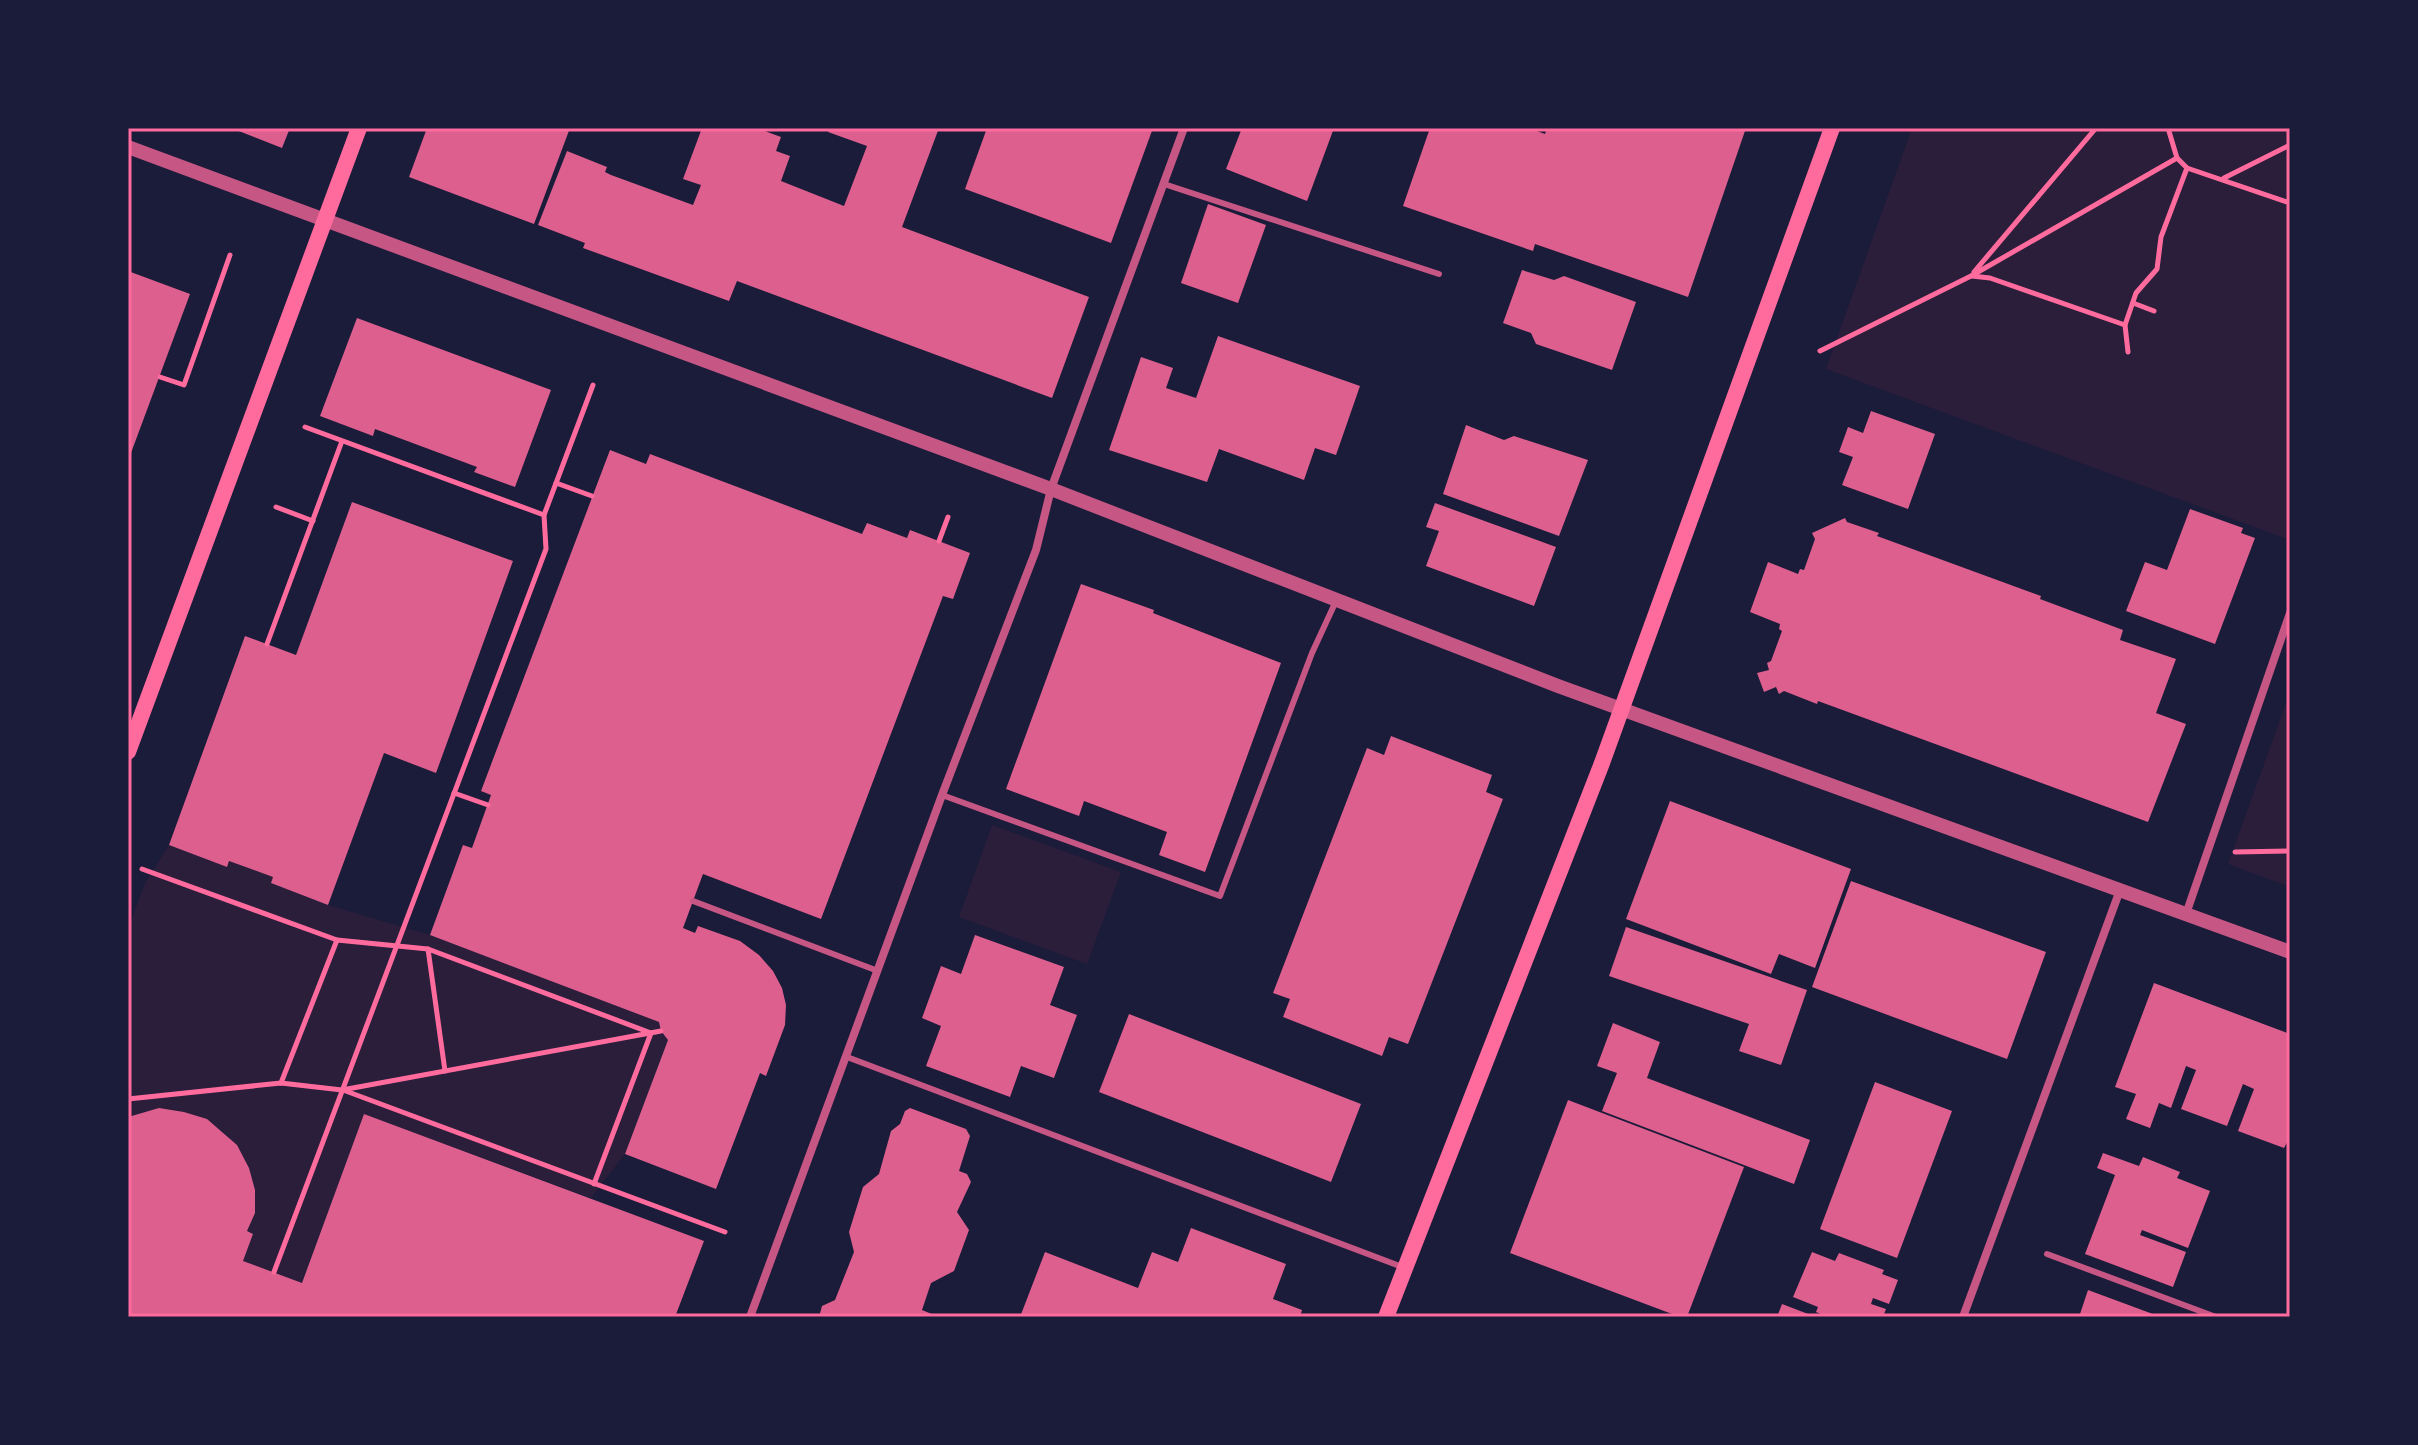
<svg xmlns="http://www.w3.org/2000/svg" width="2418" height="1445" font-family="'IBM Plex Sans',sans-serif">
<rect width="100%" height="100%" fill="#1b1b3a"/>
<g fill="#2a1e3b">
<polygon points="1912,128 2290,128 2290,540 1826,369"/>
<polygon points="2290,692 2290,887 2228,864"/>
<polygon points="992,825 1121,872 1087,964 959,917"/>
<path d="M169,845L227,867L229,861L273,877L271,883L328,905L430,935L659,1022L661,1031L668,1040L625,1154L591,1198L364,1114L302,1283L243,1261L253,1234L247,1231C277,1157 201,1086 128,1117V929L145,883Z"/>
</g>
<g fill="#dd5f8e">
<polygon points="231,128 290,128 282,148"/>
<polygon points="427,128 570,128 534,224 409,177"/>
<polygon points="702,128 757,128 781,137 776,151 790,156 781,181 844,206 867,146 828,132 830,128 939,128 902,227 1089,297 1052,398 737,281 729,301 583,248 585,243 538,225 567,151 607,167 605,172 611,175 693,205 701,185 683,179"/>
<polygon points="987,128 1153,128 1111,243 965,189"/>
<polygon points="1242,128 1334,128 1307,201 1226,169"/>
<polygon points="1430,128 1529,128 1545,134 1547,128 1746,128 1688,297 1535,244 1533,251 1403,206"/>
<polygon points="1208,204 1266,225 1238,303 1181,283"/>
<polygon points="1522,270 1554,280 1564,276 1636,302 1612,370 1536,344 1531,333 1503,323"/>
<polygon points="128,271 190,294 128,461"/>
<polygon points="357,318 551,390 515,487 474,472 477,467 375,429 373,436 320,416"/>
<polygon points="1218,336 1360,386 1336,455 1315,448 1304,480 1219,449 1207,482 1109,450 1141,357 1173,368 1166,388 1196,398"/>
<polygon points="1871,411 1935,434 1908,509 1842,485 1853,457 1839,452 1848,427 1863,433"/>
<polygon points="1466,425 1504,440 1514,436 1588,460 1559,536 1443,494"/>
<polygon points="610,450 646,464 650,454 862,534 867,523 907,538 910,530 970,553 953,599 943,596 821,919 703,874 683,928 695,933 698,926 740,941 759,955 773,971 782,988 786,1005 785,1025 766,1076 760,1073 716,1189 625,1154 668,1040 661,1031 659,1022 430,935 463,845 472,848 491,795 481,791"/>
<polygon points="352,502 513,561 436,773 384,753 328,905 271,883 273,877 229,861 227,867 169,845 245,636 296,655"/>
<polygon points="1435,503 1556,547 1534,606 1426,566 1439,531 1426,527"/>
<polygon points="2190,509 2243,528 2241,533 2255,538 2215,644 2126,611 2145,562 2167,570"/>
<polygon points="1845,518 1847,522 1879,533 1877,536 2041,596 2040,599 2123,630 2120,640 2176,659 2156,713 2186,724 2148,822 1818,701 1817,704 1784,691 1779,694 1776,687 1764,692 1757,673 1769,670 1767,663 1771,661 1782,631 1779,629 1780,624 1750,612 1768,562 1798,574 1800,569 1804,570 1815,539 1812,533"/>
<polygon points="1081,584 1154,610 1153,613 1281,663 1205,872 1159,855 1167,832 1084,801 1079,816 1006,789"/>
<polygon points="1391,736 1492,775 1486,792 1503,799 1408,1044 1389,1037 1382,1056 1283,1017 1290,999 1273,993 1367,748 1384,755"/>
<polygon points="1670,801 1851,869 1815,968 1779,954 1771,974 1626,919"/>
<polygon points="1851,881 2046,952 2007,1059 1812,987"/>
<polygon points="1626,927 1807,990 1781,1065 1739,1051 1749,1024 1609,976"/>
<polygon points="975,935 1064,967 1050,1005 1077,1015 1054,1078 1021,1066 1010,1097 926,1066 941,1026 922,1018 941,966 961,974"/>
<polygon points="2154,983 2290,1034 2290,1137 2284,1148 2238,1131 2254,1089 2243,1084 2227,1126 2181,1109 2196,1070 2186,1066 2171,1108 2159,1103 2150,1128 2126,1119 2136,1094 2115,1087"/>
<polygon points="1129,1014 1361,1104 1331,1182 1099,1092"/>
<polygon points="1613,1023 1660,1042 1647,1078 1810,1140 1794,1184 1602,1111 1617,1073 1597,1066"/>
<polygon points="1875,1082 1952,1111 1897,1258 1820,1229"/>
<polygon points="1568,1100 1744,1167 1687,1317 1680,1317 1510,1253"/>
<polygon points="159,1108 184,1112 207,1119 237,1145 249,1168 255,1190 255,1213 247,1231 253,1234 243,1261 302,1283 364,1114 704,1241 675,1317 128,1317 128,1117"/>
<polygon points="910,1108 966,1129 970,1136 959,1171 967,1174 971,1182 957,1212 969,1230 954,1271 931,1283 922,1310 939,1317 819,1317 822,1306 835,1300 854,1252 849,1232 863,1187 879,1174 891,1131 900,1124 905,1111"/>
<polygon points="2103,1153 2139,1166 2143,1157 2180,1172 2177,1178 2210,1191 2188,1248 2142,1230 2140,1235 2186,1252 2173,1287 2085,1254 2115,1175 2097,1168"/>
<polygon points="1191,1228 1286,1264 1273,1299 1302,1310 1300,1317 1020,1317 1045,1252 1138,1288 1152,1252 1178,1262"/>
<polygon points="1812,1252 1835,1261 1839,1253 1884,1270 1882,1274 1898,1280 1889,1304 1873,1298 1871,1304 1886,1309 1883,1317 1828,1317 1816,1312 1818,1307 1793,1297"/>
<polygon points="2088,1290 2161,1317 2079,1317"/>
<polygon points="1782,1304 1816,1317 1777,1317"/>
</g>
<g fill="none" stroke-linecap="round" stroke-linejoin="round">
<g stroke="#ff6b9d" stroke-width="5">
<polyline points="2168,128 2177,158 2187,168 2290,203"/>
<polyline points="2224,178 2290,145"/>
<polyline points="1974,272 2096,128"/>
<polyline points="1972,276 1990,278 2125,325"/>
<polyline points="2133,303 2154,311"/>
<polyline points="1820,351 1971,276 2177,158"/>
<polyline points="2128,352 2125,325 2136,293 2157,269 2161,237 2187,168"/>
<polyline points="160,377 184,385 230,255"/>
<polyline points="305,427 544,515"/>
<polyline points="556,483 592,496"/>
<polyline points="276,507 313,521"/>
<polyline points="939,541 948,517"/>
<polyline points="267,644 342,441"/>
<polyline points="454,793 488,805"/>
<polyline points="2235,852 2290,851"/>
<polyline points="142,869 337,940 428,949 651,1033 594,1184"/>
<polyline points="428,949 445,1071"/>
<polyline points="281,1083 337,940"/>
<polyline points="343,1090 725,1232"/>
<polyline points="128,1099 281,1083 342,1090 661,1031"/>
<polyline points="274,1272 546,549 544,515 593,385"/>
</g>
<g stroke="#c65784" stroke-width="6">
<polyline points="1164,184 1439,274"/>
<polyline points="942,795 1220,896 1312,653 1336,601"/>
<polyline points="693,901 878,971"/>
<polyline points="847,1057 1405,1268"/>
<polyline points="2047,1254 2216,1317"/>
</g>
<g stroke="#c65784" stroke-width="8">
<polyline points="2186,914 2290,613"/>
<polyline points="750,1317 942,795 1036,550 1051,489 1184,128"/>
<polyline points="1963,1317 2120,890"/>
</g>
<polyline stroke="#c65784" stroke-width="14" points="128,147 1051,489 1558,686 2290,952"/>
<g stroke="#ff6b9d" stroke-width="16">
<polyline points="128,752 359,128"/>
<polyline points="1386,1317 1602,763 1832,128"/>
</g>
</g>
<rect width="2418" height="1445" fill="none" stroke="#1b1b3a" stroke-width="260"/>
<rect x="130" y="130" width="2158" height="1185" fill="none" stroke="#ff6b9d" stroke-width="3"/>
</svg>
